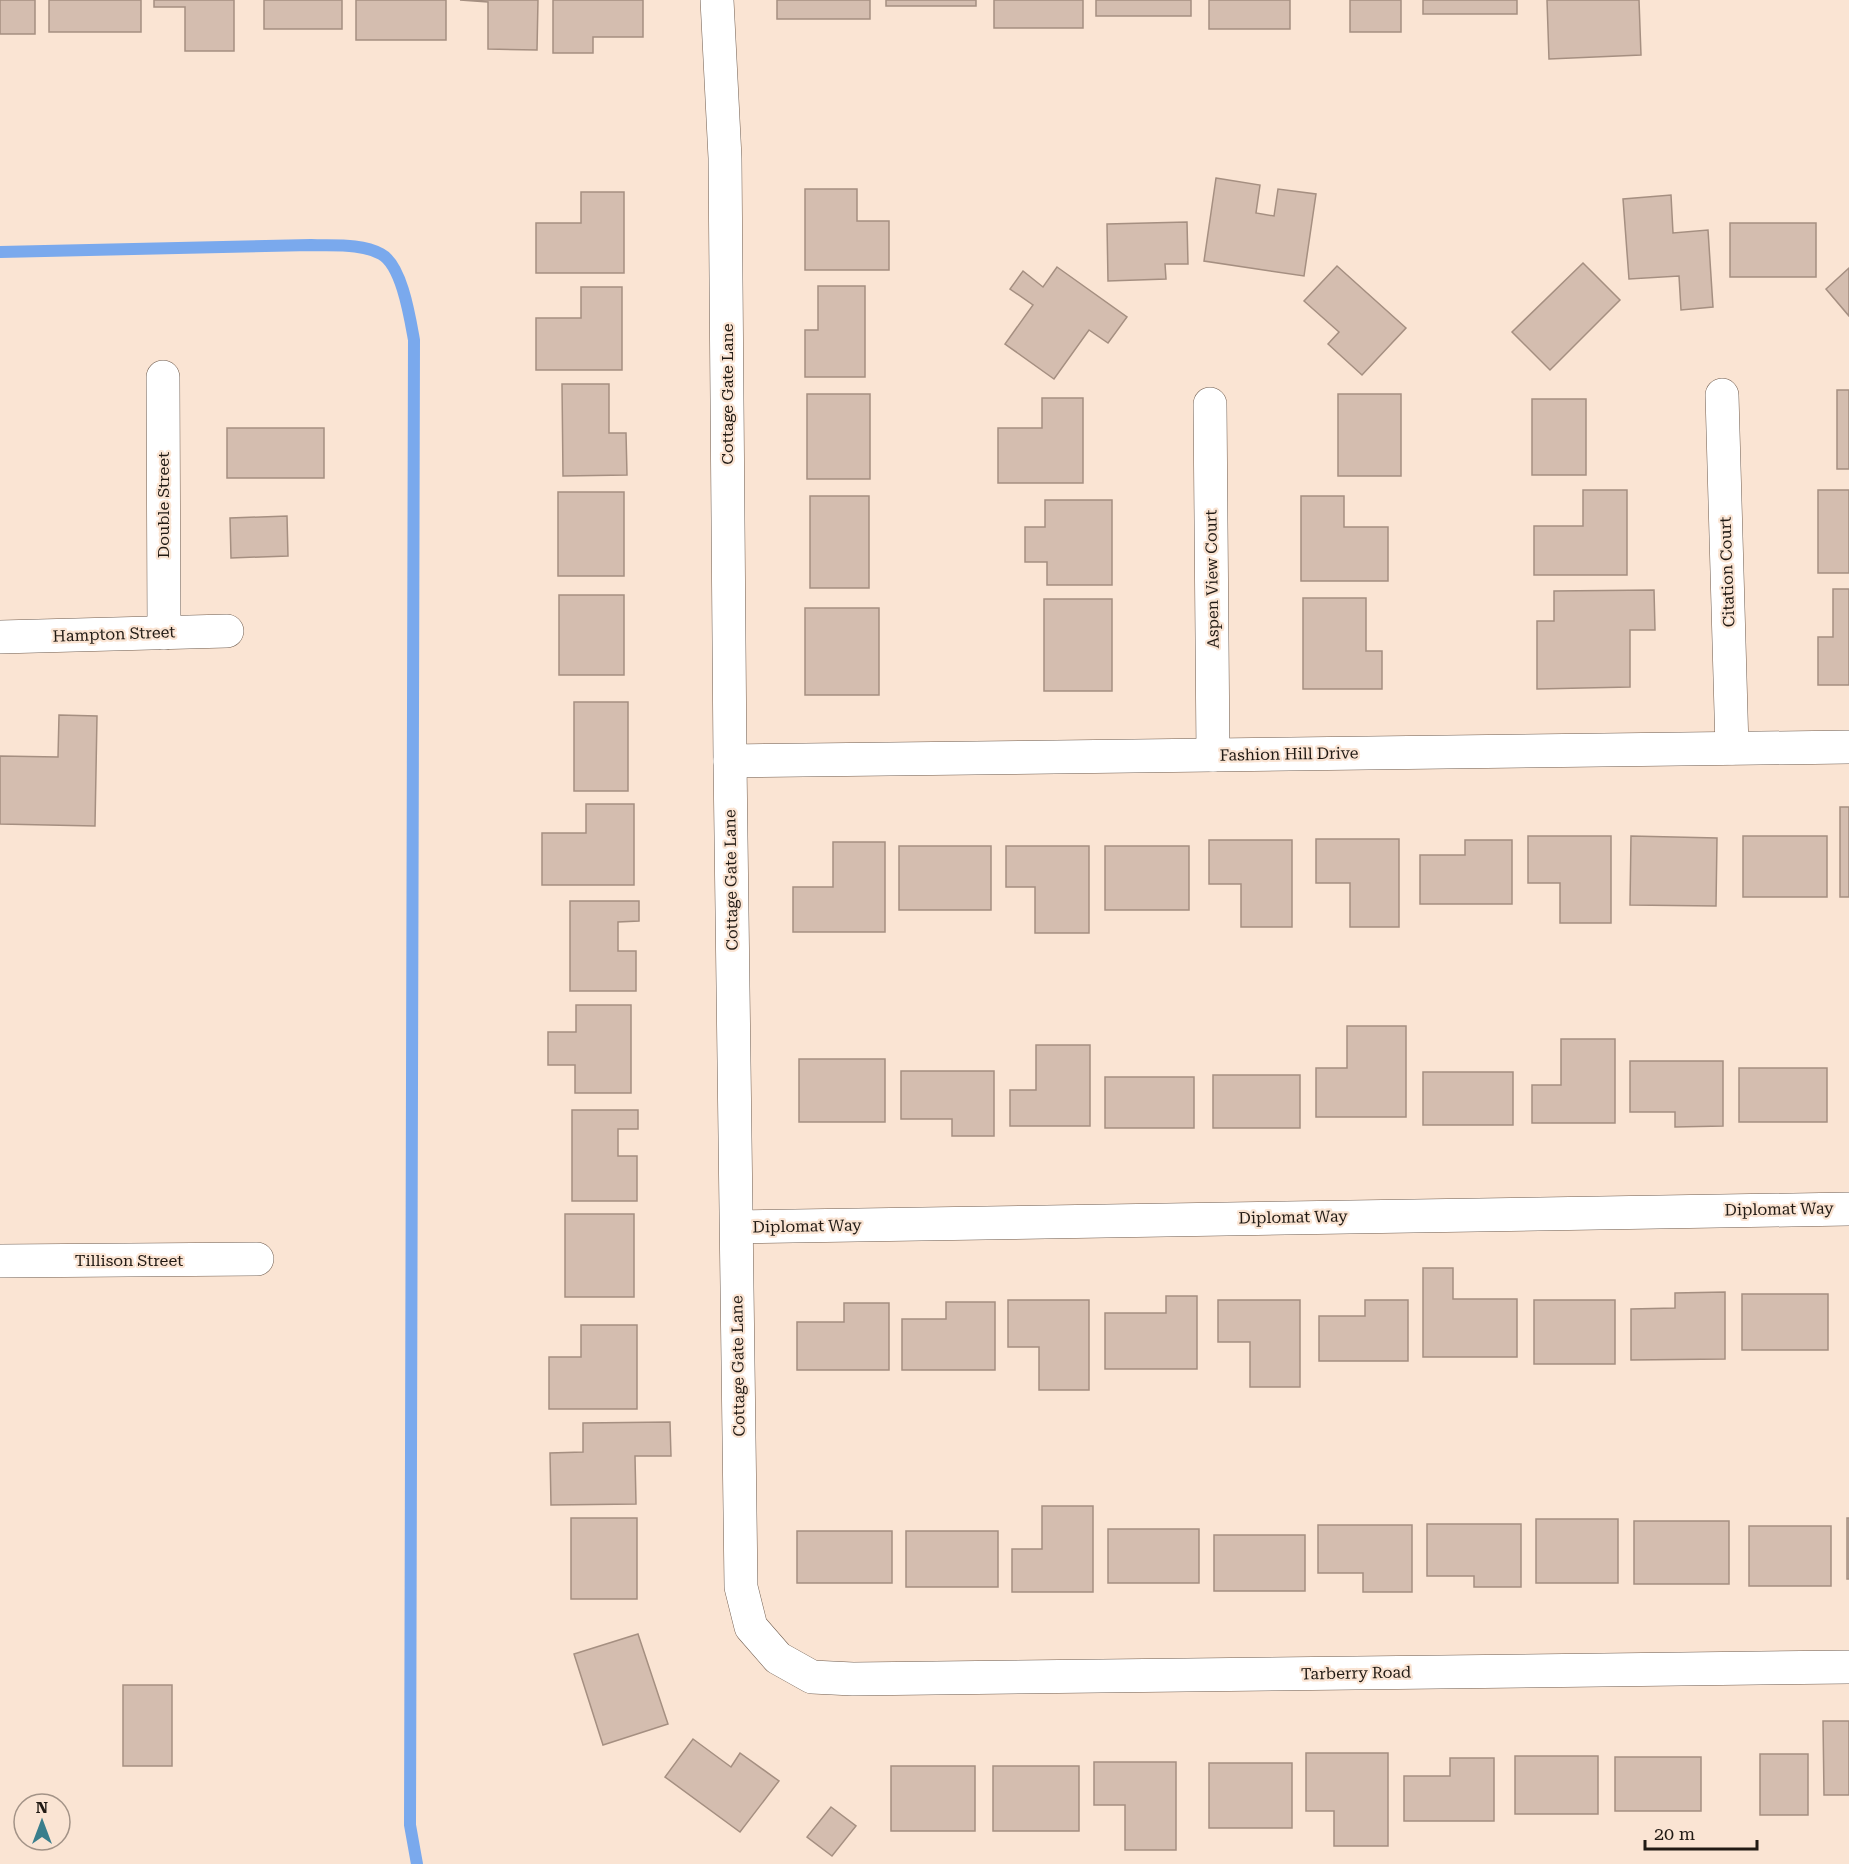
<svg xmlns="http://www.w3.org/2000/svg" width="1849" height="1864" font-family="'Roboto Serif',serif">
<rect width="100%" height="100%" fill="#fae4d3"/>
<g fill="none" stroke-linecap="round" stroke-linejoin="round">
<path stroke="#7aa9ed" stroke-width="12" d="M0,252L311,245C333,246 361,243 381,254C402,265 410,318 414,340L410,1825L417,1864"/>
</g>
<g fill="#d4bdaf" stroke="#a58f81" stroke-width="1.5">
<rect x="0" y="0" width="35" height="34"/>
<rect x="49" y="0" width="92" height="32"/>
<polygon points="154,0 234,0 234,51 185,51 185,7 154,7"/>
<rect x="264" y="0" width="78" height="29"/>
<rect x="356" y="0" width="90" height="40"/>
<polygon points="460,0 538,0 537,50 488,49 488,2"/>
<polygon points="553,0 643,0 643,37 593,37 593,53 553,53"/>
<rect x="777" y="0" width="93" height="19"/>
<rect x="886" y="0" width="90" height="6"/>
<rect x="994" y="0" width="89" height="28"/>
<rect x="1096" y="0" width="95" height="16"/>
<rect x="1209" y="0" width="81" height="29"/>
<rect x="1350" y="0" width="51" height="32"/>
<rect x="1423" y="0" width="94" height="14"/>
<polygon points="1547,0 1639,0 1641,55 1549,59"/>
<polygon points="1216,178 1260,185 1256,213 1274,216 1278,189 1316,194 1304,276 1204,261"/>
<polygon points="805,189 857,189 857,221 889,221 889,270 805,270"/>
<polygon points="581,192 624,192 624,273 536,273 536,223 581,223"/>
<polygon points="1671,195 1673,233 1708,230 1713,307 1681,310 1679,276 1629,279 1623,199"/>
<polygon points="1187,222 1188,264 1165,264 1166,279 1108,281 1107,224"/>
<rect x="1730" y="223" width="86" height="54"/>
<polygon points="1583,263 1620,300 1550,370 1512,332"/>
<polygon points="1337,266 1406,328 1362,375 1328,344 1339,332 1304,301"/>
<polygon points="1057,267 1127,317 1108,343 1089,330 1054,379 1005,344 1033,305 1010,289 1023,271 1043,287"/>
<polygon points="1849,268 1849,316 1826,289"/>
<polygon points="818,286 865,286 865,377 805,377 805,330 818,330"/>
<polygon points="581,287 622,287 622,370 536,370 536,318 581,318"/>
<polygon points="562,384 609,384 609,433 626,433 627,475 563,476"/>
<rect x="1837" y="390" width="12" height="79"/>
<rect x="807" y="394" width="63" height="85"/>
<rect x="1338" y="394" width="63" height="82"/>
<polygon points="1042,398 1083,398 1083,483 998,483 998,428 1042,428"/>
<rect x="1532" y="399" width="54" height="76"/>
<rect x="227" y="428" width="97" height="50"/>
<polygon points="1583,490 1627,490 1627,575 1534,575 1534,526 1583,526"/>
<rect x="1818" y="490" width="31" height="83"/>
<rect x="558" y="492" width="66" height="84"/>
<rect x="810" y="496" width="59" height="92"/>
<polygon points="1301,496 1344,496 1344,527 1388,527 1388,581 1301,581"/>
<polygon points="1045,500 1112,500 1112,585 1047,585 1047,562 1025,562 1025,527 1045,527"/>
<polygon points="287,516 288,556 231,558 230,518"/>
<polygon points="1833,589 1849,589 1849,685 1818,685 1818,637 1833,637"/>
<polygon points="1654,590 1655,630 1630,630 1630,687 1537,689 1537,621 1554,621 1554,591"/>
<rect x="559" y="595" width="65" height="80"/>
<polygon points="1303,598 1366,598 1366,651 1382,651 1382,689 1303,689"/>
<rect x="1044" y="599" width="68" height="92"/>
<rect x="805" y="608" width="74" height="87"/>
<rect x="574" y="702" width="54" height="89"/>
<polygon points="59,715 97,716 95,826 0,824 0,756 58,757"/>
<polygon points="586,804 634,804 634,885 542,885 542,833 586,833"/>
<rect x="1840" y="807" width="9" height="90"/>
<polygon points="1528,836 1611,836 1611,923 1560,923 1560,883 1528,883"/>
<polygon points="1631,836 1717,838 1716,906 1630,905"/>
<rect x="1743" y="836" width="84" height="61"/>
<polygon points="1316,839 1399,839 1399,927 1350,927 1350,883 1316,883"/>
<polygon points="1209,840 1292,840 1292,927 1241,927 1241,884 1209,884"/>
<polygon points="1465,840 1512,840 1512,904 1420,904 1420,855 1465,855"/>
<polygon points="833,842 885,842 885,932 793,932 793,887 833,887"/>
<rect x="899" y="846" width="92" height="64"/>
<polygon points="1006,846 1089,846 1089,933 1035,933 1035,887 1006,887"/>
<rect x="1105" y="846" width="84" height="64"/>
<polygon points="570,901 639,901 639,921 618,922 618,951 636,951 636,991 570,991"/>
<polygon points="576,1005 631,1005 631,1093 575,1093 575,1065 548,1065 548,1032 576,1032"/>
<polygon points="1347,1026 1406,1026 1406,1117 1316,1117 1316,1068 1347,1068"/>
<polygon points="1561,1039 1615,1039 1615,1123 1532,1123 1532,1085 1561,1085"/>
<polygon points="1036,1045 1090,1045 1090,1126 1010,1126 1010,1090 1036,1090"/>
<rect x="799" y="1059" width="86" height="63"/>
<polygon points="1630,1061 1723,1061 1723,1126 1675,1127 1675,1112 1630,1112"/>
<rect x="1739" y="1068" width="88" height="54"/>
<polygon points="901,1071 994,1071 994,1136 952,1136 952,1119 901,1119"/>
<rect x="1423" y="1072" width="90" height="53"/>
<rect x="1213" y="1075" width="87" height="53"/>
<rect x="1105" y="1077" width="89" height="51"/>
<polygon points="572,1110 638,1110 638,1129 618,1129 618,1156 637,1156 637,1201 572,1201"/>
<rect x="565" y="1214" width="69" height="83"/>
<polygon points="1423,1268 1453,1268 1453,1299 1517,1299 1517,1357 1423,1357"/>
<polygon points="1725,1292 1725,1359 1631,1360 1631,1309 1675,1308 1675,1293"/>
<rect x="1742" y="1294" width="86" height="56"/>
<polygon points="1166,1296 1197,1296 1197,1369 1105,1369 1105,1313 1166,1313"/>
<polygon points="1008,1300 1089,1300 1089,1390 1039,1390 1039,1347 1008,1347"/>
<polygon points="1218,1300 1300,1300 1300,1387 1250,1387 1250,1342 1218,1342"/>
<polygon points="1365,1300 1408,1300 1408,1361 1319,1361 1319,1316 1365,1316"/>
<rect x="1534" y="1300" width="81" height="64"/>
<polygon points="946,1302 995,1302 995,1370 902,1370 902,1319 946,1319"/>
<polygon points="844,1303 889,1303 889,1370 797,1370 797,1322 844,1322"/>
<polygon points="581,1325 637,1325 637,1409 549,1409 549,1357 581,1357"/>
<polygon points="670,1422 671,1456 635,1456 636,1504 551,1505 550,1453 583,1452 583,1423"/>
<polygon points="1042,1506 1093,1506 1093,1592 1012,1592 1012,1549 1042,1549"/>
<rect x="571" y="1518" width="66" height="81"/>
<rect x="1847" y="1518" width="2" height="61"/>
<rect x="1536" y="1519" width="82" height="64"/>
<rect x="1634" y="1521" width="95" height="63"/>
<polygon points="1427,1524 1521,1524 1521,1587 1474,1587 1474,1576 1427,1576"/>
<polygon points="1318,1525 1412,1525 1412,1592 1363,1592 1363,1573 1318,1573"/>
<rect x="1749" y="1526" width="82" height="60"/>
<rect x="1108" y="1529" width="91" height="54"/>
<rect x="797" y="1531" width="95" height="52"/>
<rect x="906" y="1531" width="92" height="56"/>
<rect x="1214" y="1535" width="91" height="56"/>
<polygon points="638,1634 668,1724 603,1745 574,1654"/>
<rect x="123" y="1685" width="49" height="81"/>
<polygon points="1823,1721 1849,1721 1849,1795 1824,1795"/>
<polygon points="693,1739 731,1767 740,1753 779,1781 740,1832 665,1777"/>
<polygon points="1306,1753 1388,1753 1388,1846 1334,1846 1334,1811 1306,1811"/>
<rect x="1760" y="1754" width="48" height="61"/>
<rect x="1515" y="1756" width="83" height="58"/>
<rect x="1615" y="1757" width="86" height="54"/>
<polygon points="1450,1758 1494,1758 1494,1821 1404,1821 1404,1776 1450,1776"/>
<polygon points="1094,1762 1176,1762 1176,1850 1125,1850 1125,1805 1094,1805"/>
<rect x="1209" y="1763" width="83" height="65"/>
<rect x="891" y="1766" width="84" height="65"/>
<rect x="993" y="1766" width="86" height="65"/>
<polygon points="831,1807 856,1826 832,1856 807,1837"/>
</g>
<g fill="none" stroke-linecap="round" stroke-linejoin="round">
<defs>
<g id="street">
<polyline points="717,0 725,158 730,761 741,1587 751,1627 778,1658 812,1677 853,1679 1849,1667"/>
<polyline points="163,377 164,633"/>
<polyline points="1722,395 1732,748"/>
<polyline points="1210,404 1213,755"/>
<polyline points="0,637 227,631"/>
<polyline points="730,761 1849,747"/>
<polyline points="737,1227 1849,1209"/>
<polyline points="0,1261 257,1259"/>
</g>
</defs>
<use href="#street" stroke="#705d4f" stroke-width="34"/>
<use href="#street" stroke="#fff" stroke-width="33"/>
</g>
<g text-anchor="middle" dominant-baseline="central" stroke-width="4.5" stroke-linejoin="round" paint-order="stroke">
<g font-size="16" fill="#211a14" stroke="#fae4d3">
<text transform="translate(727 394) rotate(-90)">Cottage Gate Lane</text>
<text transform="translate(163 505) rotate(-90)">Double Street</text>
<text transform="translate(1727 572) rotate(-92)">Citation Court</text>
<text transform="translate(1212 579) rotate(-91)">Aspen View Court</text>
<text transform="translate(114 634) rotate(-2)">Hampton Street</text>
<text transform="translate(1289 754) rotate(-1)">Fashion Hill Drive</text>
<text transform="translate(731 880) rotate(-91)">Cottage Gate Lane</text>
<text transform="translate(1779 1209) rotate(-1)">Diplomat Way</text>
<text transform="translate(1293 1217) rotate(-1)">Diplomat Way</text>
<text transform="translate(807 1226) rotate(-1)">Diplomat Way</text>
<text x="129" y="1260">Tillison Street</text>
<text transform="translate(738 1366) rotate(-91)">Cottage Gate Lane</text>
<text transform="translate(1356 1673) rotate(-1)">Tarberry Road</text>
</g>
</g>
<g transform="translate(42 1822)"><circle r="28" fill="#fae4d3" stroke="#a39387" stroke-width="1.5"/>
<path d="M0-4.5L10 22L0 15L-10 22Z" fill="#397e8c"/>
<text y="-9" font-size="16" font-weight="bold" text-anchor="middle" fill="#211a14">N</text>
</g>
<path d="M1645 1840v9h112v-9" fill="none" stroke="#211a14" stroke-width="3"/>
<text x="1654" y="1840" font-size="18" fill="#211a14" stroke="#fae4d3" stroke-width="4.5" paint-order="stroke">20 m</text>
</svg>
